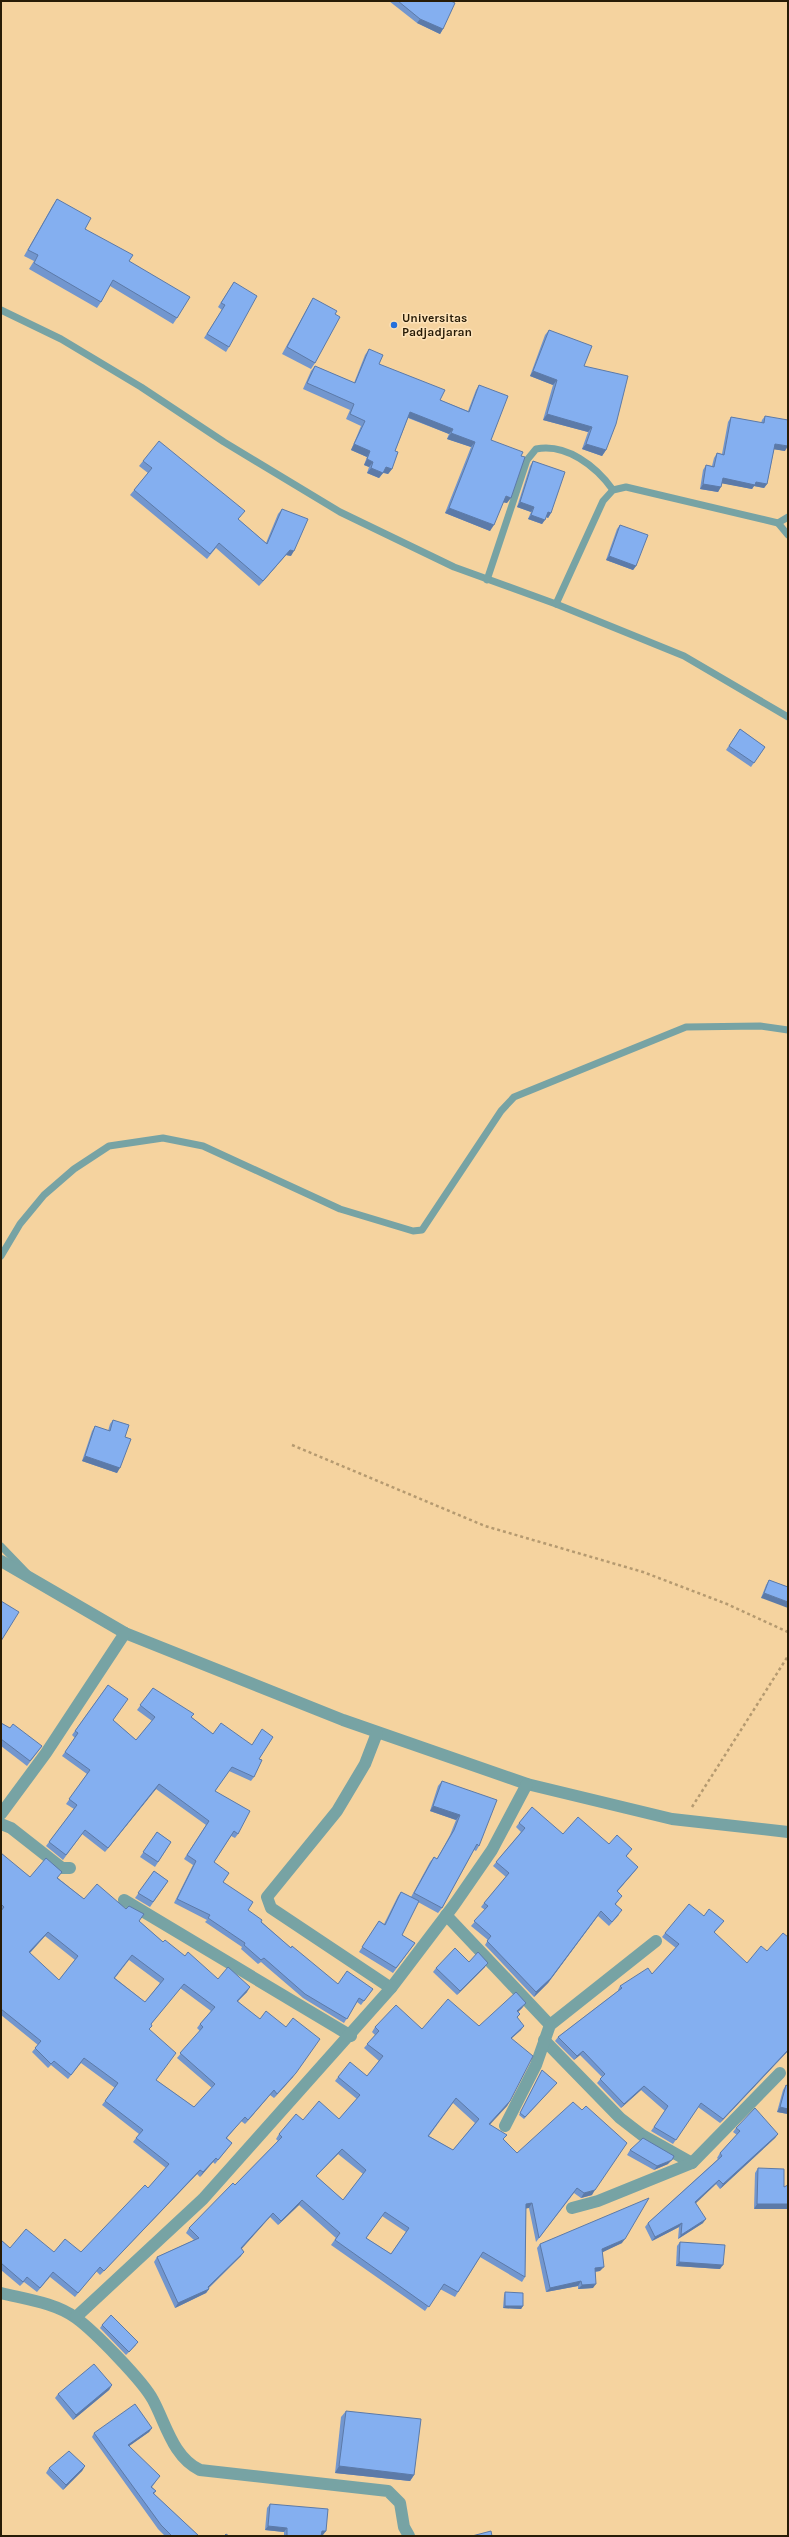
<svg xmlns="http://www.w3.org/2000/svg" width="789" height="2537" font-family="Karla,sans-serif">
<rect width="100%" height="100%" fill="#f5d39f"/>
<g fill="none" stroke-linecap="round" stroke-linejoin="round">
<g stroke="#b59a70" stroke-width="2.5" stroke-dasharray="3 3" stroke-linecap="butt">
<polyline points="292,1445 485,1526 643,1572 727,1604 788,1632"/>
<polyline points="692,1807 788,1656"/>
</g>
<g stroke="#77a3a4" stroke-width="7">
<polyline points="1,310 61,339 141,387 224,442 340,512 454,567 556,604 684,656 788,717"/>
<polyline points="778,523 788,517"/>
<path d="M487,580L527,460L536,449C566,443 596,466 613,490"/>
<polyline points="556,604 603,501 613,490 626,487 778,523 788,535"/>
<polyline points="1,1256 20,1224 44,1195 74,1169 109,1146 163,1138 203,1146 340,1209 413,1231 422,1230 501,1111 514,1097 686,1027 760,1026 788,1030"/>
<polyline points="1,1546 27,1573"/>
</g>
<g stroke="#77a3a4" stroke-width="12">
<polyline points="1,1561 125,1633 343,1720 527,1784 672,1819 788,1832"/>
<polyline points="377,1733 365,1764 337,1811 267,1897 271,1908 391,1988"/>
<polyline points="1,1814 46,1753 125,1633"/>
<polyline points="1,1824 11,1828 62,1868 70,1868"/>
<polyline points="124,1900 351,2036"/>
<polyline points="446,1915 550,2025"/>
<polyline points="544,2040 620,2118 642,2135 692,2163"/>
<polyline points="505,2126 536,2065 550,2025 656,1941"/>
<polyline points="572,2208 598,2201 692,2163 780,2073"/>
<path d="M1,2293C25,2299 56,2303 76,2318C94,2331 143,2381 153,2400C166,2424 173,2457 200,2470L388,2491L400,2503L404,2527L409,2536"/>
<polyline points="76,2317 203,2199 391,1988 454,1905 492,1850 527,1784"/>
</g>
</g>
<g fill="#7296ce" fill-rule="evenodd">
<polygon points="389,1 451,1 443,29 440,34 417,23"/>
<polygon points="57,199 85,229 129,261 177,318 173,324 110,286 101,302 97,308 29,269 34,261 24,256 53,205"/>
<polygon points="234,282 229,347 226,352 204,338 222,310 218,307"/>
<polygon points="313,298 315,363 311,369 282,354 309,305"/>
<polygon points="549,330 584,366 606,450 602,456 582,449 588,432 543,420 553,385 530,376 545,335"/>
<polygon points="369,349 379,364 440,400 468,411 476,390 479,385 491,440 507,503 503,502 490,531 445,513 471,447 447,439 449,434 408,418 395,451 392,469 388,474 383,473 379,478 367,473 369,467 364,465 367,457 351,450 361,426 346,419 350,410 303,389 311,371 315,366 354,383 365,355"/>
<polygon points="765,416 785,451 774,449 767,484 764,488 754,486 752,489 722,483 718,492 700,489 703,470 706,465 712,466 714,458 717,453 722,454 728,422 731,417 761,423 762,420"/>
<polygon points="143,461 241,516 238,519 266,543 278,514 282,509 291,556 286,555 259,586 216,548 207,559 130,495 148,473 139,466"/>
<polygon points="533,461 551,513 548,518 546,517 542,524 528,519 531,512 517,507 530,466"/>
<polygon points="620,525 636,566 633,570 606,560 617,529"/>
<polygon points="740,729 765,747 751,767 726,750"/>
<polygon points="113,1420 125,1437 117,1473 82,1461 92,1431 95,1426 108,1431 110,1424"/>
<polygon points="769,1580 788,1587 761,1598 766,1585"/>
<polygon points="108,1685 113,1720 136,1740 152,1721 137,1710 153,1688 191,1717 213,1734 259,1759 254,1777 251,1781 229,1771 215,1791 238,1834 235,1838 231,1836 214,1862 223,1882 248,1910 291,1948 338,1984 373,1989 361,2005 357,2002 344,2023 303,1998 261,1962 258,1964 241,1949 242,1947 205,1922 207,1920 174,1903 193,1865 184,1859 206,1825 156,1789 105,1852 82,1834 63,1860 46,1846 74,1809 66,1804 87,1774 62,1756 75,1738 72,1735"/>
<polygon points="1,1723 42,1746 27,1766 1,1746"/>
<polygon points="442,1781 479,1846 476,1851 474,1850 442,1908 438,1913 418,1902 402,1935 415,1943 393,1973 359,1952 379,1921 384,1924 398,1896 401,1892 411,1897 430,1862 434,1857 437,1859 450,1835 456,1820 430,1811 438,1786"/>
<polygon points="519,1823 563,1834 609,1844 629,1853 626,1857 638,1867 617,1892 619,1900 616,1904 619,1915 609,1926 598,1916 548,1983 534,1997 485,1945 488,1940 471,1926 485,1910 481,1907 484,1903 506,1877 493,1866 521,1832 516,1827"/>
<polygon points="157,1832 171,1842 155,1867 140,1857"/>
<path d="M1,1854L30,1877L58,1878L84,1899L139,1921L163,1942L185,1956L218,1979L247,1992L238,2001L293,2077L274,2098L270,2095L245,2124L241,2121L227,2138L232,2143L215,2164L213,2162L200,2177L197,2174L100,2275L96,2271L75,2297L50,2277L37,2292L24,2282L20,2286L1,2270V2240L10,2248L54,2252H81L148,2188L166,2168L133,2142L139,2134L102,2105L115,2088L81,2063L68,2079L51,2065L48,2068L32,2052L38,2045L1,2015ZM45,1936L75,1960L59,1980L30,1953ZM129,1960L160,1983L145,2002L115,1978ZM180,1988L211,2011L200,2024L197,2028L200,2031L177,2058L212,2088L194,2107L156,2080L149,2029L151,2024Z"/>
<polygon points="154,1871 168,1881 150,1907 135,1898"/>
<polygon points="704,1916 724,1921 714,1933 788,2051 720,2123 698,2107 673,2144 651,2131 665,2111 641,2090 621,2108 597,2083 602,2077 580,2055 574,2060 555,2041 558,2037 618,1991 618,1990 620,1986 652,1974 676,1948 662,1937 665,1933"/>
<polygon points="469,1962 485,1967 457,1995 433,1972 436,1968"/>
<path d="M523,2007L518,2012L520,2014L517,2018L521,2030L512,2038L510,2101L507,2106L489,2124L517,2153L592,2195L581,2198L574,2193L536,2242L529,2208H526L525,2277L522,2282L480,2257L455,2297L440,2289L425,2311L331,2245L336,2238L299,2205L278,2225L270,2217L241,2249V2256L209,2288V2289L206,2293L175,2308L154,2262L157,2257L194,2240L186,2233L189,2228L235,2185L278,2141L276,2139L279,2134L303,2120L339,2119L357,2099L335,2081L338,2077L367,2076L379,2061L364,2048L375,2035L372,2032L375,2027L422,2029L479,2026ZM453,2103L475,2123L453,2150L429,2136ZM338,2154L363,2174L343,2200L316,2176ZM382,2216L406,2232L391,2254L366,2238Z"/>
<polygon points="542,2070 555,2085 524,2119 519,2115"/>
<polygon points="786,2085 788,2114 777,2112 783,2090"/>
<polygon points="736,2128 778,2134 775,2138 720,2189 716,2184 695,2203 703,2223 678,2239 679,2227 652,2241 645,2227 648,2223 718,2159 717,2158 720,2153 737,2135 733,2132"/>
<polygon points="630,2150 668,2164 654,2170 627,2155"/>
<polygon points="758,2168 784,2187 754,2209 755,2173"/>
<polygon points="680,2242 720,2269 676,2266 677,2246"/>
<polygon points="622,2243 602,2252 600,2271 595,2272 593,2288 578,2289 578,2286 546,2292 537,2248 540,2244"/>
<polygon points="505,2292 523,2306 521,2309 503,2308 504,2295"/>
<polygon points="102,2325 136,2345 126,2355 100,2328"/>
<polygon points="112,2385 109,2390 73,2420 55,2398 58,2394"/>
<polygon points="346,2411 414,2475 410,2481 335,2473 341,2417"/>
<polygon points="152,2428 149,2432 129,2446 157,2480 152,2487 156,2491 154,2494 199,2536 165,2536 158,2529 92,2437 94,2433"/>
<polygon points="85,2466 82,2471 63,2490 46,2473 49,2468"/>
<polygon points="270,2504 326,2531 322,2536 321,2535 321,2536 284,2536 284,2532 265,2530 267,2508"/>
</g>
<g fill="#5c7aa8">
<polygon points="420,19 443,29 440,34 417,23"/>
<polygon points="533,371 557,380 553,385 530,376"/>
<polygon points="410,412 453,429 449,434 407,417"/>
<polygon points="547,414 592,427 588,432 543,420"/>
<polygon points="451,433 475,442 471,447 447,439"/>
<polygon points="354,444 370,451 367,457 351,450"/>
<polygon points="586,444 606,450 602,456 582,449"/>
<polygon points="775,444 788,446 785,451 772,449"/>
<polygon points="367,459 373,462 369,467 364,465"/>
<polygon points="386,467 392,469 388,474 382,472"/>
<polygon points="371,468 383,473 379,478 367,473"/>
<polygon points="723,478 756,482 767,484 764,488 754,486 752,489 720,483"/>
<polygon points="703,484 721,487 718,492 700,489"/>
<polygon points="506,496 511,498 507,503 502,502"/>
<polygon points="520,502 534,507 531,512 517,507"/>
<polygon points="449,508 494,525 490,531 445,513"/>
<polygon points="548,512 551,513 548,518 545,516"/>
<polygon points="531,515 545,520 542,524 528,519"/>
<polygon points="290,550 294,551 291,556 286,555 259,586 263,581"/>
<polygon points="609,556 636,566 633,570 606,560"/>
<polygon points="85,1456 120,1468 117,1473 82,1461"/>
<polygon points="764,1593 788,1602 788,1608 761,1598"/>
<polygon points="159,1784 156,1789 105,1852 108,1848"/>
<polygon points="433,1806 460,1815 456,1820 430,1811"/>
<polygon points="638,1867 635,1871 614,1895 617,1891"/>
<polygon points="601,1911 548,1983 534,1997 536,1992"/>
<polygon points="48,1932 45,1936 26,1957 29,1952"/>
<polygon points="488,1963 485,1967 457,1995 460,1991"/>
<polygon points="250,1987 247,1992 234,2005 237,2001"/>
<polygon points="526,2003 523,2007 514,2016 517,2011"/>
<polygon points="524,2026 521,2030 507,2042 511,2038"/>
<polygon points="788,2050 788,2051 720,2123 723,2119"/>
<polygon points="583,2051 580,2055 574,2060 577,2056"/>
<polygon points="296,2073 293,2077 274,2098 277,2094"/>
<polygon points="644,2086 641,2090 621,2108 624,2104"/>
<polygon points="274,2090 270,2095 245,2124 248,2120"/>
<polygon points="510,2101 507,2106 486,2129 489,2124"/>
<polygon points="780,2107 788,2109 788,2114 777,2112"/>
<polygon points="778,2134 775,2138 720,2189 723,2184"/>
<polygon points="342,2149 338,2154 312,2180 316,2176"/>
<polygon points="216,2158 213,2162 200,2177 203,2172"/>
<polygon points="672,2160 668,2164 654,2170 657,2166"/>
<polygon points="200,2170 197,2174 100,2275 104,2271"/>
<polygon points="719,2180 716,2184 692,2207 695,2202"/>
<polygon points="595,2190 592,2195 581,2198 584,2193"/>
<polygon points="302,2200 299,2205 278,2225 281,2221"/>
<polygon points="532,2203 529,2208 523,2209 526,2204"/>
<polygon points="757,2204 788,2204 788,2209 754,2209"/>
<polygon points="273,2213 270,2217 238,2253 241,2248"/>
<polygon points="706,2219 703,2223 678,2239 681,2235"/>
<polygon points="682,2223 679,2227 652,2241 655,2237"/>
<polygon points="625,2239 622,2243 599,2254 602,2249"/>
<polygon points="244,2252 241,2256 206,2290 209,2289 206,2293 175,2308 178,2303 208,2287"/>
<polygon points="679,2262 723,2265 720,2269 676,2266"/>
<polygon points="604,2267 600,2271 591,2272 595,2268"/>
<polygon points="581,2281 578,2286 546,2292 550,2288"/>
<polygon points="596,2284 593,2288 578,2289 582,2285"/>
<polygon points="505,2306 523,2306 521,2309 503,2308"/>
<polygon points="112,2385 109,2390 73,2420 76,2415"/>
<polygon points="152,2428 149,2432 125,2449 128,2445"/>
<polygon points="85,2466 82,2471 63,2490 66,2485"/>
<polygon points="339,2466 414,2475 410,2481 335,2473"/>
<polygon points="268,2526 287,2528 284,2532 265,2530"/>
<polygon points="322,2531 326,2531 322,2536 318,2535"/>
</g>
<g fill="#84aff0" stroke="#5c7aa8" fill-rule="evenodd">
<polygon points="398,1 451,1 455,3 443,29 420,19"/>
<polygon points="57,199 91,218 85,229 133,255 129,261 190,297 177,318 113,280 101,302 34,263 38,255 28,250"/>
<polygon points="234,282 257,296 229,347 207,334 225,305 221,303"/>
<polygon points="313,298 337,311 335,314 340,317 315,363 287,347"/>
<polygon points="549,330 592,346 584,366 628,376 616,424 606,450 586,444 592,427 547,414 557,380 533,371"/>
<polygon points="369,349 383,355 379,364 445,390 440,400 469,412 479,385 508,396 491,440 523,452 521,456 525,457 511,498 506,496 494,525 449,508 475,442 451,433 453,429 410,412 395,451 398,452 392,469 386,467 383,473 371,468 373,462 367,459 370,451 354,444 365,421 350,414 354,404 307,383 315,366 355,383"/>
<polygon points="765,416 788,420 788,446 775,444 767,484 756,482 755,485 723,478 721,487 703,484 706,465 714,467 717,453 724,455 731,417 764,423"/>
<polygon points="159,441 245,511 238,519 267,544 282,509 308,519 294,551 290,550 263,581 219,543 210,554 134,490 152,468 143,461"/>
<polygon points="533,461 565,472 551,513 548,512 545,520 531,515 534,507 520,502"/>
<polygon points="620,525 648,535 636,566 609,556"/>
<polygon points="740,729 765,747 754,763 729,746"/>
<polygon points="113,1420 129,1425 125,1437 131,1439 120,1468 85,1456 95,1426 110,1431"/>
<polygon points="769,1580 788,1587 788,1602 764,1593"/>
<polygon points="1,1601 19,1612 1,1641"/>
<polygon points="108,1685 128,1699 113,1720 136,1740 155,1717 140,1705 153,1688 194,1714 191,1717 213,1734 221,1723 252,1745 262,1729 273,1737 259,1759 262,1760 254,1777 232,1767 215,1791 250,1811 238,1834 234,1831 214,1862 229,1873 223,1882 253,1902 248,1910 262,1920 261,1922 291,1948 292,1946 338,1984 347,1971 373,1989 364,2001 359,1998 347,2019 305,1994 264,1958 261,1960 244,1945 245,1943 208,1918 210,1915 177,1899 196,1861 187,1855 209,1821 159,1784 108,1848 85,1830 66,1855 49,1842 77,1805 69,1799 90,1770 65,1752 78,1733 75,1731"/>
<polygon points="1,1723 10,1728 13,1724 42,1746 30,1761 1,1739"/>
<polygon points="442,1781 497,1800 479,1846 477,1844 442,1908 414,1893 434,1857 437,1859 454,1830 460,1815 433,1806"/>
<polygon points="532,1807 563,1834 578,1817 609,1844 617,1835 632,1849 626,1856 638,1867 617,1891 622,1896 615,1904 622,1910 612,1922 601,1911 551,1978 536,1992 487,1941 491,1936 474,1921 488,1906 484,1903 509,1873 496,1862 525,1828 519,1823"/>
<polygon points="157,1832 171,1842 158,1862 143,1852"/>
<path d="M1,1853L30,1877L46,1858L62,1872L57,1878L84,1899L97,1884L126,1909L129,1906L144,1914L139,1921L163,1942L165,1940L185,1956L188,1952L218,1979L228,1967L250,1987L237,2001L260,2019L266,2011L286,2027L293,2018L320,2039L296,2073L277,2094L274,2090L248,2120L245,2117L226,2138L232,2143L218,2160L216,2158L203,2172L200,2170L104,2271L100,2267L78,2293L53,2272L40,2288L27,2277L23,2282L1,2263V2240L10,2248L26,2229L54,2252L65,2239L81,2252L145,2185L148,2188L169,2164L136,2138L143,2130L105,2101L118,2083L84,2058L71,2075L54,2061L51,2064L35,2048L41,2041L1,2009V1911L4,1907L1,1904ZM48,1932L78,1956L59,1980L29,1952ZM132,1955L164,1979L145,2002L114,1978ZM184,1984L215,2007L200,2024L203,2027L180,2053L215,2084L194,2107L156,2080L176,2053L149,2029L152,2026L151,2024Z"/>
<polygon points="154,1871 168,1881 153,1902 138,1893"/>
<polygon points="401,1892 419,1901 402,1935 415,1943 396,1968 362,1947 379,1921 385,1925"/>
<polygon points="689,1904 704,1916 709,1909 724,1921 714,1932 747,1963 761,1946 767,1951 783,1933 788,1937 788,2050 723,2119 701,2103 676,2140 654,2127 668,2106 644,2086 624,2104 600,2079 605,2074 583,2051 577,2056 558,2037 622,1988 620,1986 648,1968 652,1974 679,1944 665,1933"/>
<polygon points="455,1948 469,1962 478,1952 488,1963 460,1991 436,1968"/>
<path d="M516,1992L526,2003L517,2011L520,2014L517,2017L524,2026L511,2038L533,2056L510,2101L489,2124L507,2135L503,2139L517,2153L573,2102L582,2110L586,2106L627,2143L595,2190L584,2193L577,2188L539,2238L532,2203L526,2204L525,2277L483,2252L458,2292L444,2284L429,2307L335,2240L340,2233L302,2200L281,2221L273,2213L241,2248L244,2252L208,2287L209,2289L178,2303L157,2257L199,2238L189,2228L233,2183L235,2185L282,2137L279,2134L296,2114L303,2120L319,2101L339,2119L360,2095L338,2077L350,2062L367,2076L383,2056L367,2044L379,2031L375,2027L396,2005L422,2029L448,1999L479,2026ZM456,2098L479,2119L453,2150L428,2136ZM342,2149L366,2170L343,2200L316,2176ZM385,2212L409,2228L391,2254L366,2238Z"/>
<polygon points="542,2070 557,2083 525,2117 520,2113"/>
<polygon points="786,2085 788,2086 788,2109 780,2107"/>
<polygon points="755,2108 778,2134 723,2184 719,2180 695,2202 706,2219 681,2235 682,2223 655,2237 648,2223 722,2156 720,2153 740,2131 736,2128"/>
<polygon points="643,2138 674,2156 672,2160 657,2166 630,2150"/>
<polygon points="758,2168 784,2169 784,2187 788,2185 788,2204 757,2204"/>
<polygon points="649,2198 625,2239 602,2249 604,2267 595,2268 596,2284 582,2285 581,2281 550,2288 540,2244"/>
<polygon points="680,2242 725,2245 723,2265 679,2262"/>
<polygon points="505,2292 523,2293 523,2306 505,2306"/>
<polygon points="111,2315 138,2342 129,2352 102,2325"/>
<polygon points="94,2364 112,2385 76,2415 58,2394"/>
<polygon points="135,2404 152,2428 128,2445 160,2476 151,2487 156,2491 153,2493 199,2536 172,2536 161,2525 94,2433"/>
<polygon points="346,2411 421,2419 414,2475 339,2466"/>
<polygon points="69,2451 85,2466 66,2485 49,2468"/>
<polygon points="270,2504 328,2509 326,2531 322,2531 321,2536 287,2536 287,2528 268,2526"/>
<polygon points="491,2531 492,2536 472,2536"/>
<polygon points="226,2534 229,2536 224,2536"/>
</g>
<circle fill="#2670dc" stroke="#fde2b8" stroke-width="1.5" cx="394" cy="325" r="4"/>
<g text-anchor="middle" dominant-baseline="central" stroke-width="3" stroke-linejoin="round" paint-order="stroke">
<g font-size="12" font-weight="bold" fill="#271b06" stroke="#fde2b8" text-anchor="start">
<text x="402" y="318">Universitas<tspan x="402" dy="14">Padjadjaran</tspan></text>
</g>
</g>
<rect width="789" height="2537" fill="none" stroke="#271b06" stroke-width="4"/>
</svg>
